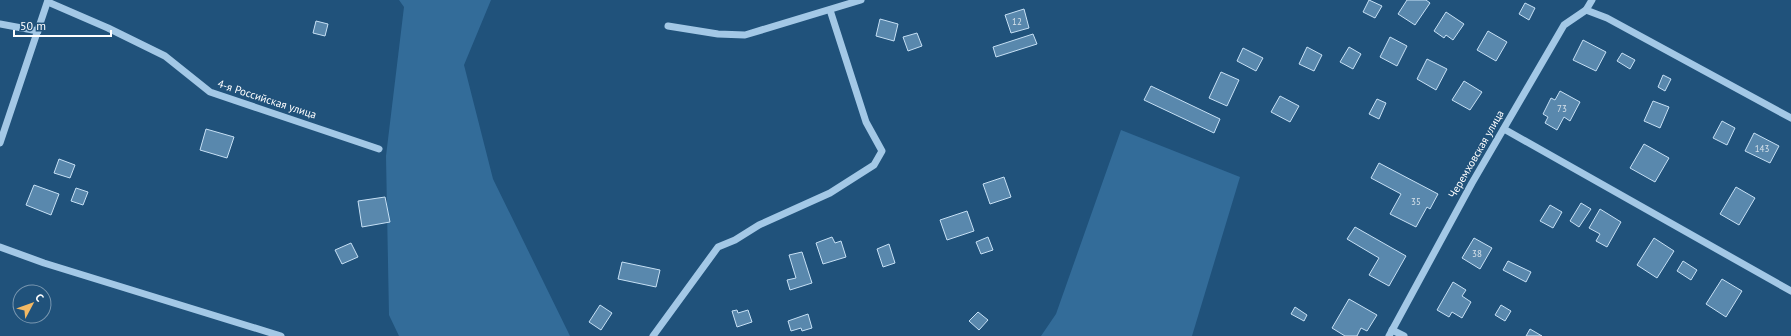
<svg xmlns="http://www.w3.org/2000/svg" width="1791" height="336" font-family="'PT Sans',sans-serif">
<rect width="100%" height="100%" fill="#20527b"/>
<g fill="#336c99">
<polygon points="399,0 491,0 464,65 493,179 570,336 399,336 389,315 386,156 404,7"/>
<polygon points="1121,130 1240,177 1192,336 1041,336 1056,314"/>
</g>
<g fill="#5988ad" stroke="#c6e0f5">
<polygon points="1369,0 1382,6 1375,18 1363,12"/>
<polygon points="1407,0 1426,0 1430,3 1415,25 1398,14"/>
<polygon points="1525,3 1535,8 1529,20 1519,14"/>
<polygon points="1024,9 1029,28 1011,33 1005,15"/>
<polygon points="1446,12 1464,24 1453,40 1446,35 1444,38 1434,31"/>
<polygon points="880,19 898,24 894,41 876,36"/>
<polygon points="316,21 328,24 325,36 313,33"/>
<polygon points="1488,31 1507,42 1496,61 1477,50"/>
<polygon points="917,33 922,46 908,51 903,37"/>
<polygon points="1033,34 1037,44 996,57 993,47"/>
<polygon points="1390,37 1407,46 1397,66 1380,57"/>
<polygon points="1583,40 1606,52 1596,71 1573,60"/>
<polygon points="1307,47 1322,55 1314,71 1299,64"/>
<polygon points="1349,47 1361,54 1353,69 1340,62"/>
<polygon points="1243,48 1263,58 1256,71 1237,61"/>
<polygon points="1622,53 1635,60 1630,69 1617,61"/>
<polygon points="1427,59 1447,69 1436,90 1417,79"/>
<polygon points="1221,72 1239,80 1227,106 1209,98"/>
<polygon points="1663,75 1671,79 1665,91 1658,87"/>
<polygon points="1464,81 1482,92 1470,110 1452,100"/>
<polygon points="1151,86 1220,119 1214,133 1144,100"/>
<polygon points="1560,91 1580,102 1570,121 1564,117 1557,130 1545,123 1548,117 1543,114 1551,98 1555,100"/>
<polygon points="1280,96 1299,106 1290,122 1271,112"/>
<polygon points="1377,99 1386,103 1379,119 1369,114"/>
<polygon points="1653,101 1669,107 1660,128 1644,121"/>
<polygon points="1722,121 1735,128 1727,145 1713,138"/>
<polygon points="206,129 234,137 227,158 200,150"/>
<polygon points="1754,133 1779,146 1770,163 1745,151"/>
<polygon points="1644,144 1669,158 1655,182 1630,168"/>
<polygon points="59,159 75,165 70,178 54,173"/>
<polygon points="1379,163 1438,194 1430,209 1427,207 1416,227 1390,214 1401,194 1371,178"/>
<polygon points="1004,177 1011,197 990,204 983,184"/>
<polygon points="34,185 59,194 51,215 26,205"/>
<polygon points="1736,187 1755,198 1739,225 1720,214"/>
<polygon points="76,188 88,192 83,205 71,201"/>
<polygon points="385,197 390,222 362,227 358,201"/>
<polygon points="1581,203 1591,209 1579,227 1570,221"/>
<polygon points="1550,205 1562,212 1553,228 1540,221"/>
<polygon points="1600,209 1621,222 1607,247 1596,241 1600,234 1589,228"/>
<polygon points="967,211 974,231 947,240 940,220"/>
<polygon points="1355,227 1406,256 1389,286 1369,275 1379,258 1347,239"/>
<polygon points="832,237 835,243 841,241 846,257 823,264 816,243"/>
<polygon points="988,237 993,250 981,254 976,242"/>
<polygon points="1474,238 1492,248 1480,269 1462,258"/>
<polygon points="1654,238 1674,251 1657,278 1637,265"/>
<polygon points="351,243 358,257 342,264 335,250"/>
<polygon points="889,244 895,263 883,267 877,249"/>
<polygon points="802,252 812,283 790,290 787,280 796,278 789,255"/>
<polygon points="1508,261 1531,272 1526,282 1503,270"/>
<polygon points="1683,261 1697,270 1691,280 1677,271"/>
<polygon points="622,262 660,270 656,287 618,279"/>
<polygon points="1722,279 1742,291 1726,317 1706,304"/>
<polygon points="1453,282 1466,290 1462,296 1471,302 1462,318 1452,312 1449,317 1437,310"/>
<polygon points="1349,299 1377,315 1367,331 1361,328 1357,336 1345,336 1332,328"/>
<polygon points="600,305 612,313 601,330 589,322"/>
<polygon points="1501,305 1511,311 1505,321 1495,315"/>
<polygon points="1295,307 1307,315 1304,321 1291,314"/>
<polygon points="737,310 738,313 748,310 752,322 737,327 732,311"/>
<polygon points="978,312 988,320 979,330 969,321"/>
<polygon points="808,314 812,328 802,331 801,328 791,331 788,321"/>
<polygon points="1530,329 1542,336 1526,336"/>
</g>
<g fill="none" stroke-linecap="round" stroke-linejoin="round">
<g stroke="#a3c8e6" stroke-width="7">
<polyline points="48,2 108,28 165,56 210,92 379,149"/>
<polyline points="1586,10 1607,18 1791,118"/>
<polyline points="0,24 38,31"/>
<polyline points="668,26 718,34 745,35 861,0"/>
<polyline points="1504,129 1791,291"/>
<polyline points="0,143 48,0"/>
<polyline points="0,247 44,263 281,336"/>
<polyline points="1392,330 1404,336"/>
<polyline points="653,336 718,247 735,240 759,225 830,193 874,165 882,151 866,122 830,10"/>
<polyline points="1389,336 1472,183 1564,25 1586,10 1592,0"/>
</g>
</g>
<g text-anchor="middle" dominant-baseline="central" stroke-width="3" stroke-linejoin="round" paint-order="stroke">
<g font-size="9" fill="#d6e1ea">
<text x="1017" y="21">12</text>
<text x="1562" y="108">73</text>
<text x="1762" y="148">143</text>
<text x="1416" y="201">35</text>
<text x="1477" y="253">38</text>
</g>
<g font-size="11" fill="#fff" stroke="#20527b">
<text transform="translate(267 99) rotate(18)">4-я Российская улица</text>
<text transform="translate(1476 154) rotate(-60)">Черемховская улица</text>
</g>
</g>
<g transform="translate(32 304) rotate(49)"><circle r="19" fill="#20527b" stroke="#7997b0"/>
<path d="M0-3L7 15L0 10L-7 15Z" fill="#f3b964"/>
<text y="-6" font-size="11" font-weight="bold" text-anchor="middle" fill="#ffffff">С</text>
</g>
<path d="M14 30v6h97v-6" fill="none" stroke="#ffffff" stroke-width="2"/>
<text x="20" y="30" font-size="12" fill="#ffffff" stroke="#20527b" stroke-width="3" paint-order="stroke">50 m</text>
</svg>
